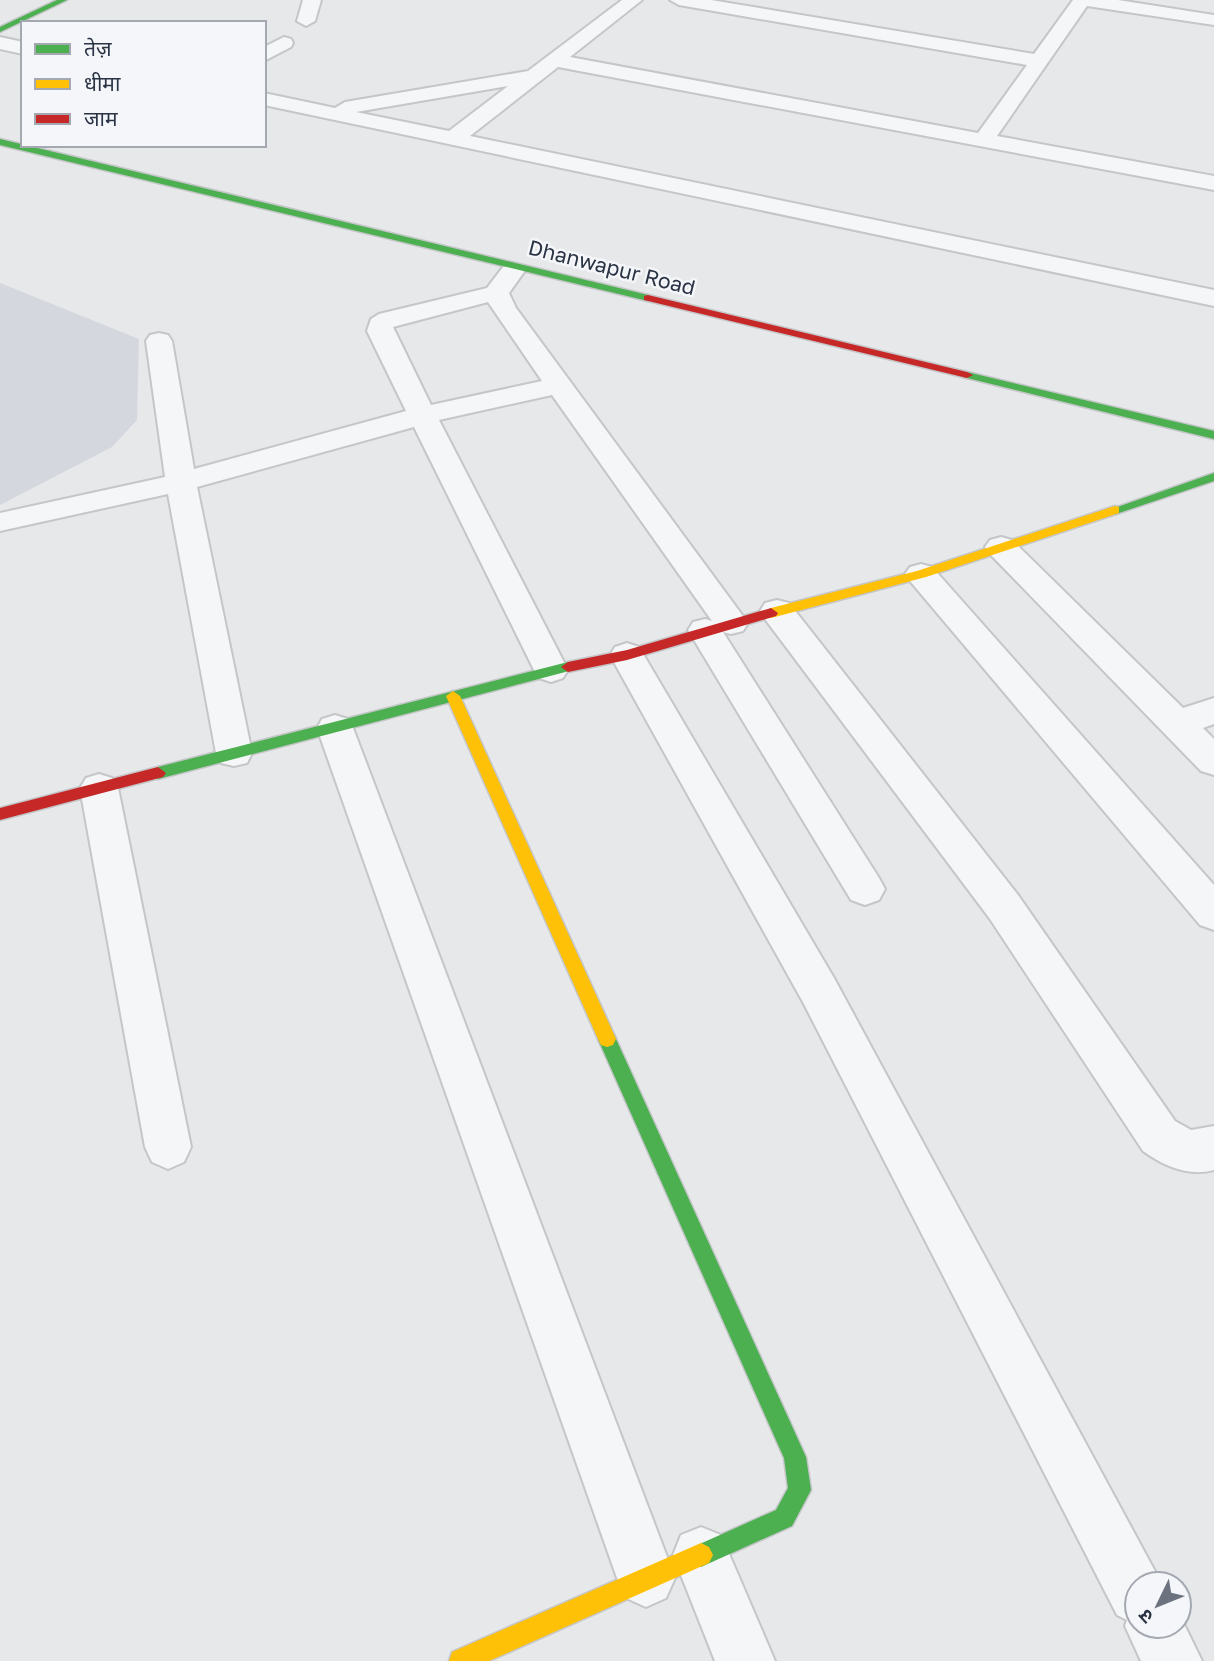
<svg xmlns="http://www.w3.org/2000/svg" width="1214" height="1661" font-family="'Golos Text','Noto Sans Devanagari',sans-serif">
<rect width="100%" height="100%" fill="#e6e8ea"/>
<polygon fill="#d4d7dd" points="0,283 139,339 137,420 112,447 0,505"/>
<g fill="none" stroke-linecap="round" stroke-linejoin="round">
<defs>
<g id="street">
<polygon points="303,0 321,0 315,21 306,26 297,21"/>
<path d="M622,0H642L570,57L978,133L1027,65L679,5L670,0H711L1034,54L1073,0H1118L1214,15V25L1087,6L997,136L1214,176V190L558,67L470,136L1214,290V306L264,105V93L335,108L345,102L528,71ZM508,86L449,131L356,112Z"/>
<polygon points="0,37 23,42 23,54 0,49"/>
<polygon points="284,37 291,39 293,43 291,47 264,61 264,47"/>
<path d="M512,265L521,267L524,272L509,293L516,308L748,623L743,631L731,634L723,632L879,878L885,889L879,900L865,905L851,900L688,630L693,622L705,619L712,621L552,395L439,420L568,670L563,678L551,682L539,678L534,670L414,427L197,487L252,753L247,763L234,766L221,763L216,753L168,494L0,531V513L165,477L146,341L150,335L159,333L168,335L172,341L194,469L406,411L367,331L371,319L379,314L487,288L503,267ZM488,302L542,381L431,405L393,327Z"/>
<polygon points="1001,537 1012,540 1183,708 1214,698 1214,724 1203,728 1214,739 1214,775 1201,771 990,554 985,547 990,540"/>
<polygon points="921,564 932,567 1214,885 1214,930 1200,925 910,581 905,574 910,567"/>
<path d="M777,600L789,603L1018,895L1175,1121L1191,1130L1214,1126V1170C1188,1177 1164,1166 1143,1151L990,919L765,619L760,611L765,603Z"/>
<polygon points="627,643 639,647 834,978 1157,1575 1161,1584 1137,1584 1137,1626 1179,1626 1179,1614 1202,1661 1141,1661 1125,1626 1127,1620 1117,1615 804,1004 610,655 615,647"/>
<polygon points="335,715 348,719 353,728 675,1578 666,1598 646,1607 626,1598 617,1578 317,728 322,719"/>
<polygon points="99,774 112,778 118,788 191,1147 184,1162 168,1169 152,1162 145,1147 80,788 86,778"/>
<polygon points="701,1527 721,1535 775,1661 715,1661 673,1555 681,1535"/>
</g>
<g id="fast">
<polygon points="57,0 67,0 0,32 0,27"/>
<polygon points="0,139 648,295 653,298 648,301 0,145"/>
<polygon points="967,372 1214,431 1214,439 963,377 963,373"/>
<polygon points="1214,473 1214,481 1119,513 1115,514 1109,510"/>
<polygon points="568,662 575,667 573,670 158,779 150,773 158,767"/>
<polygon points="607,1031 613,1033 616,1039 806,1457 811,1490 792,1526 701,1567 693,1563 689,1555 693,1547 776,1510 788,1488 784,1458 598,1039 601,1033"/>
</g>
<g id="slow">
<polygon points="1115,506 1119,507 1119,513 926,577 771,618 764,613 771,608 917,571"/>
<polygon points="453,691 460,696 616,1039 613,1045 607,1047 601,1045 598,1039 446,696"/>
<polygon points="701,1543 709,1547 713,1555 709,1563 489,1661 449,1661 452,1652"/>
</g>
<g id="jam">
<polygon points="648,295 967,372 973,375 967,378 644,300 644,296"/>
<polygon points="771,608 778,613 776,616 627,660 568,672 561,667 568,662 627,650"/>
<polygon points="158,767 166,773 163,777 0,820 0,808"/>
</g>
</defs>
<use href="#street" stroke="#c4c6c8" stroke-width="4"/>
<use href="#fast" stroke="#c4c6c8" stroke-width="3"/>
<use href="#slow" stroke="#c4c6c8" stroke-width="3"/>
<use href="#jam" stroke="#c4c6c8" stroke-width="3"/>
<use href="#street" fill="#f5f6f7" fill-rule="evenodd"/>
<use href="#fast" fill="#4caf50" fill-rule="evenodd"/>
<use href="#slow" fill="#ffc107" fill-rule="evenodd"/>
<use href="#jam" fill="#c62828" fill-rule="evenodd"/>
</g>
<g text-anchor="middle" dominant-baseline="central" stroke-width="5" stroke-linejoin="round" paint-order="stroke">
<g font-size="21" fill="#2b3445" stroke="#f4f6f9">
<text transform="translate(612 267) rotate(14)">Dhanwapur Road</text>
</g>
</g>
<rect x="21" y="21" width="245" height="126" fill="#f4f6f9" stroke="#a4a8b1" stroke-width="2"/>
<rect x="35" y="44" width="35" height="10" fill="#4caf50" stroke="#a4a8b1" stroke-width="2"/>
<text x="84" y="56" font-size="21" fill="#2b3445">तेज़</text>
<rect x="35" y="79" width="35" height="10" fill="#ffc107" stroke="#a4a8b1" stroke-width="2"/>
<text x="84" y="91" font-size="21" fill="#2b3445">धीमा</text>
<rect x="35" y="114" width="35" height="10" fill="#c62828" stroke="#a4a8b1" stroke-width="2"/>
<text x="84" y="126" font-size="21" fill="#2b3445">जाम</text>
<g transform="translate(1158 1605) rotate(227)"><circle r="33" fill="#f4f6f9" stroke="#a4a8b1" stroke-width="2"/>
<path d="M0-5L12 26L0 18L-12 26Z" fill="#6c737f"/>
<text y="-10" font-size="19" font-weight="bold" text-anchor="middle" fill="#2b3445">उ</text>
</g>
</svg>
